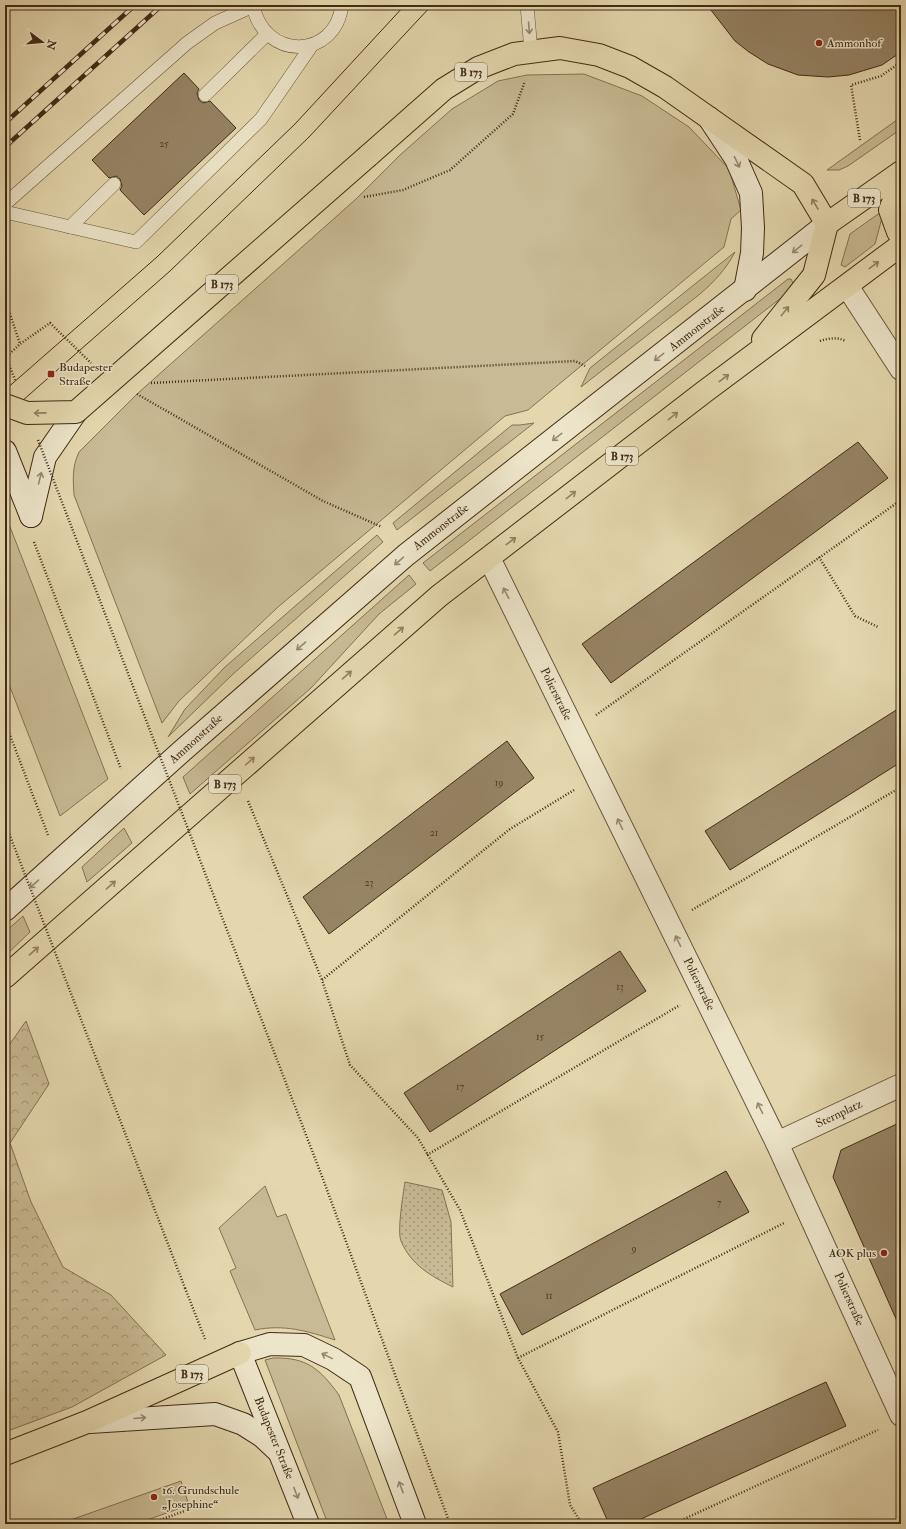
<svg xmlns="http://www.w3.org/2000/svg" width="906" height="1529" font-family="'IM FELL Double Pica',serif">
<defs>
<pattern id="forest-crowns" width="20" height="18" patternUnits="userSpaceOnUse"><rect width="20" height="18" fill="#c8ba94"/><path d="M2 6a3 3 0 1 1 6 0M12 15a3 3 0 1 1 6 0" fill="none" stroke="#a49778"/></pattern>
<pattern id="park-dots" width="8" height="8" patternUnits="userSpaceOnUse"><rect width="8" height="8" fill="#c8ba94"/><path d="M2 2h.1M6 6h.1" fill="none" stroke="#a49778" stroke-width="1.8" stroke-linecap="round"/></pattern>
</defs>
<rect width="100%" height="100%" fill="#e4d7ae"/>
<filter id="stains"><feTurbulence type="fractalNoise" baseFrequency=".005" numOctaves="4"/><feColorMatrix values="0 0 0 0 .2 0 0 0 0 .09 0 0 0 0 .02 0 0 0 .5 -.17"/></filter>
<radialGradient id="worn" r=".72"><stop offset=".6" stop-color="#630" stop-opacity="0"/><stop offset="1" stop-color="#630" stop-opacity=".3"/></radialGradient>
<g fill="#c8ba94" stroke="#847254">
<path d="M584,74L642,96L689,127L729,169L741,210L731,219L724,247L528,410L505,416L278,607L179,701L162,723L74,495C73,479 72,467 79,452L137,394L356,199L400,155L452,109L498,81L527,75Z"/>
<polygon points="901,117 901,129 848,166 839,170 827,170"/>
<polygon points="881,212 883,214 875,244 845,267 841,265 850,234"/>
<path d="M735,252C726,269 715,281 700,294L581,387L590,368Z"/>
<polygon points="788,279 791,279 794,285 781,298 430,571 423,563"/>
<polygon points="534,423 397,530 393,523 512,425 520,425"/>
<polygon points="5,514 108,779 60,816 5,674"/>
<polygon points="377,535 383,542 232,675 168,737 185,709 225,667"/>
<polygon points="409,575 416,584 379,614 311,688 190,794 183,777"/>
<polygon points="124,828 132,843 87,882 82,867"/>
<polygon points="23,916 30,932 5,956 5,932"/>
<path d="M265,1186L277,1217L286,1214L335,1340C307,1331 284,1324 255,1330L230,1271L236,1268L219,1228Z"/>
<path d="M273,1358C307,1357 320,1369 339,1395L389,1524H328L265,1360Z"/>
<polygon points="181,1481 189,1505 136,1524 59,1524"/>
</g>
<polygon fill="url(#forest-crowns)" stroke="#847254" points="26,1021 49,1084 10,1143 31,1202 63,1267 111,1295 166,1355 72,1407 5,1432 5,1051"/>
<path fill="url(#park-dots)" stroke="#847254" d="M405,1182L442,1190L451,1222L453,1287C431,1276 411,1265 401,1241C397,1231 403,1195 405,1182Z"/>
<g fill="#968465" stroke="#412b15">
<polygon points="707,5 901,5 901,52 882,65 849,75 828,77 798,75 768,64 749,52 735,41"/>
<polygon points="184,73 199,89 197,93 199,100 203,103 210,101 236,128 144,215 120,190 122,186 120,179 116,176 109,178 92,160"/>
<polygon points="858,442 888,478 611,683 582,644"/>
<polygon points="901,707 901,762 730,870 705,831"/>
<polygon points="507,741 534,778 329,934 303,897"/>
<polygon points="620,951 646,991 430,1132 404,1093"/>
<polygon points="901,1122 901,1330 833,1177 841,1150"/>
<polygon points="726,1171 749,1212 522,1335 500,1294"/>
<polygon points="826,1382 846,1426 630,1524 609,1524 593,1488"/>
</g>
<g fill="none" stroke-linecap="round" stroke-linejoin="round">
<defs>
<g id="lane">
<path d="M253,5C263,60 335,61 342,5"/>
<polyline points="527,5 531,51"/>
<polyline points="205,95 267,34"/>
<polyline points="5,204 187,43 215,23 253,6"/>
<polyline points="5,212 136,242 261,119 312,45"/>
<polyline points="70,227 114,184"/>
</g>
<g id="street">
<polyline points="847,286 901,369"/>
<polyline points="489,558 777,1143 901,1415"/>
<polyline points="777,1143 901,1085"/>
</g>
<g id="secondary">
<polyline points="709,118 736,159 751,193 753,228 752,253 745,290"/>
<polyline points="5,451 31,516"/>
<polyline points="31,516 45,457 76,412"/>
<polyline points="5,910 182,751 406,555 827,224"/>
<polyline points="90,1422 215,1414 243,1424 262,1436 278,1451"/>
<polyline points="308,1524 240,1353 270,1344 304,1345 333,1359 360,1377 415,1524"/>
</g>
<g id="primary">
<polyline points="368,156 444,89 478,68 514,54 560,48 599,55 630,67 665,87 803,184 827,224 814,275 763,339"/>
<polyline points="901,182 890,210 898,232 901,232"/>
<polyline points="827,224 901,172"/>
<polyline points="5,977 439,596 704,392 901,245"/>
<polyline points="5,1454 87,1422 240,1353"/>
</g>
</defs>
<use href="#lane" stroke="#6a563b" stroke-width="14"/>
<use href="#street" stroke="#6a563b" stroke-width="24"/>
<use href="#secondary" stroke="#412b15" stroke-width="24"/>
<use href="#primary" stroke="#412b15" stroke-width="24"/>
<g stroke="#412b15" stroke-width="2.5" stroke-dasharray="1 2" stroke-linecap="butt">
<polyline points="860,140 851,85 881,76 901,62"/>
<polyline points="364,197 403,190 450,170 513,114 525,81"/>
<polyline points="5,299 20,344"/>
<path d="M820,341C829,338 837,337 846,341"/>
<polyline points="5,358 20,344 50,323 91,363"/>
<polyline points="151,383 575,361 585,366"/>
<polyline points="137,394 323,501 382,527"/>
<polyline points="34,542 121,769"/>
<polyline points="819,557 855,616 878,627"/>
<polyline points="596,715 901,500"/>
<polyline points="5,722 48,835"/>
<polyline points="574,790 510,829 322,980 350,1065 418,1138 460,1210 518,1358 558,1432 570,1505 582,1524"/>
<polyline points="248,801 322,980"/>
<polyline points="692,910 901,787"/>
<polyline points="427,1155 680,1005"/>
<polyline points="323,1179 450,1524"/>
<polyline points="185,1288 205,1339"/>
<polyline points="518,1358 784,1223"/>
<polyline points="149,1524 190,1509"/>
<polyline points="673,1524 878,1430"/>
</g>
<use href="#lane" stroke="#ede5ca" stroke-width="13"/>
<use href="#street" stroke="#ede5ca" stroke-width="22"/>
<use href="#secondary" stroke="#ede5ca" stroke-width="22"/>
<use href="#primary" stroke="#e4d7ae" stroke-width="22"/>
<g stroke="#412b15" stroke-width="1">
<polyline points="5,390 157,257 295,124 405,5"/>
<polyline points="5,416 170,271 309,137 432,5"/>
</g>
<defs>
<g id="rail">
<polyline points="5,123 135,5"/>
<polyline points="5,147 162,5"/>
</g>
</defs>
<use href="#rail" stroke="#412b15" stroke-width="4.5"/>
<use href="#rail" stroke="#ede5ca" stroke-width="3" stroke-dasharray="9" stroke-linecap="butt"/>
<defs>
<polyline id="primary-bridge" points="5,405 27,413 76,412 368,156"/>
</defs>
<use href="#primary-bridge" stroke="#412b15" stroke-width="24" stroke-linecap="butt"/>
<g stroke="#412b15" stroke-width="2.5" stroke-dasharray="1 2" stroke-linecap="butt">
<polyline points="5,354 15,380"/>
<polyline points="38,440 323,1179"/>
<polyline points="5,823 185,1288"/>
</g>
<use href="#primary-bridge" stroke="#e4d7ae" stroke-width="22"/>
</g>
<defs><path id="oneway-shaft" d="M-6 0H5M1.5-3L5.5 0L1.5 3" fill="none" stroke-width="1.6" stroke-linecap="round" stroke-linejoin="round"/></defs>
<g stroke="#978870">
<use href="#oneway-shaft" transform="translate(529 28) rotate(85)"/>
<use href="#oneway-shaft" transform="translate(737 162) rotate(64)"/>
<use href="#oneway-shaft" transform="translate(797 249) rotate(141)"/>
<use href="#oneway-shaft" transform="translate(659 357) rotate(142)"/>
<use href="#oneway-shaft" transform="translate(557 437) rotate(142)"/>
<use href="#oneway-shaft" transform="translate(40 478) rotate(-76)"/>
<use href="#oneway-shaft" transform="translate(399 561) rotate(139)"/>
<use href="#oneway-shaft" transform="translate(506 593) rotate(-117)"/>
<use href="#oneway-shaft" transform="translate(301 646) rotate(139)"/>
<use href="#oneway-shaft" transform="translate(620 824) rotate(-116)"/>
<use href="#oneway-shaft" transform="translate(34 884) rotate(139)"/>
<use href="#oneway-shaft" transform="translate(678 941) rotate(-116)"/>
<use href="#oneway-shaft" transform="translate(760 1108) rotate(-116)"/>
<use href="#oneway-shaft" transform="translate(327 1356) rotate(-154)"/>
<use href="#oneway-shaft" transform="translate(140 1418) rotate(-5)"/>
<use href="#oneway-shaft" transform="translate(401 1487) rotate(-110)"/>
<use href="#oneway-shaft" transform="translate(296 1493) rotate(69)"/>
</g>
<g stroke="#928162">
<use href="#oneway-shaft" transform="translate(815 204) rotate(-121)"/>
<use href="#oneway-shaft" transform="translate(874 265) rotate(-37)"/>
<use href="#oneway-shaft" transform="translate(785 311) rotate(-51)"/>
<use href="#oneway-shaft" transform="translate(724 378) rotate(-37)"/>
<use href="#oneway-shaft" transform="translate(40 413) rotate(179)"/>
<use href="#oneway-shaft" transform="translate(673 416) rotate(-38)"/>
<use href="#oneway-shaft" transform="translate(571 495) rotate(-38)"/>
<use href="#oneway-shaft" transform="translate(511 541) rotate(-37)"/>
<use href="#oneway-shaft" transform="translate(399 631) rotate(-41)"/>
<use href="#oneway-shaft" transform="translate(347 675) rotate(-41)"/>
<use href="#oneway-shaft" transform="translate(250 761) rotate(-42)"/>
<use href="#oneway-shaft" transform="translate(111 885) rotate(-41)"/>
<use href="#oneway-shaft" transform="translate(34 951) rotate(-41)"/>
</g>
<g fill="#8f2418" stroke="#ede5ca" stroke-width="1.5">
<circle cx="819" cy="43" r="4"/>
<rect x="47" y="370" width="8" height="8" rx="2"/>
<circle cx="884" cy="1253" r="4"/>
<circle cx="154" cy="1497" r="4"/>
</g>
<g text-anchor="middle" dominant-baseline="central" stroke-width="3" stroke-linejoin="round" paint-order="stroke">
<g font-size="10" fill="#564129">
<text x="164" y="144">25</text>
<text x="499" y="783">19</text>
<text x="434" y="833">21</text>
<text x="369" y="883">23</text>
<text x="620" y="987">13</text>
<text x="540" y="1037">15</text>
<text x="460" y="1087">17</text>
<text x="719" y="1203">7</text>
<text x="634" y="1249">9</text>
<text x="549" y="1296">11</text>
</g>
<g fill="#ede5ca" stroke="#75634b" stroke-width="1">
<rect x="455" y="63" width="32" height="18" rx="3"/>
<rect x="848" y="189" width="32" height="18" rx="3"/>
<rect x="206" y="275" width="32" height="18" rx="3"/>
<rect x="606" y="447" width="32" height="18" rx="3"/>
<rect x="209" y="775" width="32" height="18" rx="3"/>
<rect x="176" y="1365" width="32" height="18" rx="3"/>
</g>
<g font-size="11" font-weight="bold" fill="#412b15">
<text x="471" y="72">B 173</text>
<text x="864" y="198">B 173</text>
<text x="222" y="284">B 173</text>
<text x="622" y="456">B 173</text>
<text x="225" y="784">B 173</text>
<text x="192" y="1374">B 173</text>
</g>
<g font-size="12" fill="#412b15" stroke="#ede5ca" text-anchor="start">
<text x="827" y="43">Ammonhof</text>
<text x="59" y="367">Budapester<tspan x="59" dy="14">Straße</tspan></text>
<text x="876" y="1253" text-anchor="end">AOK plus</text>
<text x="162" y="1490">16. Grundschule<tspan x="162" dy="14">„Josephine“</tspan></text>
</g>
<g font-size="12" fill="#412b15" stroke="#ede5ca">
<text transform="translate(697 328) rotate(-38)">Ammonstraße</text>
<text transform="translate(441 527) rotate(-38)">Ammonstraße</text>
<text transform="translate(556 694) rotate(64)">Polierstraße</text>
<text transform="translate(196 739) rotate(-42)">Ammonstraße</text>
<text transform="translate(699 984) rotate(64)">Polierstraße</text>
<text transform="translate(839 1114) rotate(-25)">Sternplatz</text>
<text transform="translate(849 1299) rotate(66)">Polierstraße</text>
<text transform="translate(274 1438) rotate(68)">Budapester Straße</text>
</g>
</g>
<rect width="906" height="1529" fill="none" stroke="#e4d7ae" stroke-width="20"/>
<rect x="6" y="6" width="894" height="1517" fill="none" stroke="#412b15" stroke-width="2"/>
<rect x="10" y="10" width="886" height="1509" fill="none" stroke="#412b15"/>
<g transform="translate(42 42) rotate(106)" stroke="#ede5ca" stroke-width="3" paint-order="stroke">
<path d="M0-3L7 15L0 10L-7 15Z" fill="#412b15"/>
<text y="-6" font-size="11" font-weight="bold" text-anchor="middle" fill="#412b15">N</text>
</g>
<rect width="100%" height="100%" filter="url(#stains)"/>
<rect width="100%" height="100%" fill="url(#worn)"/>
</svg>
